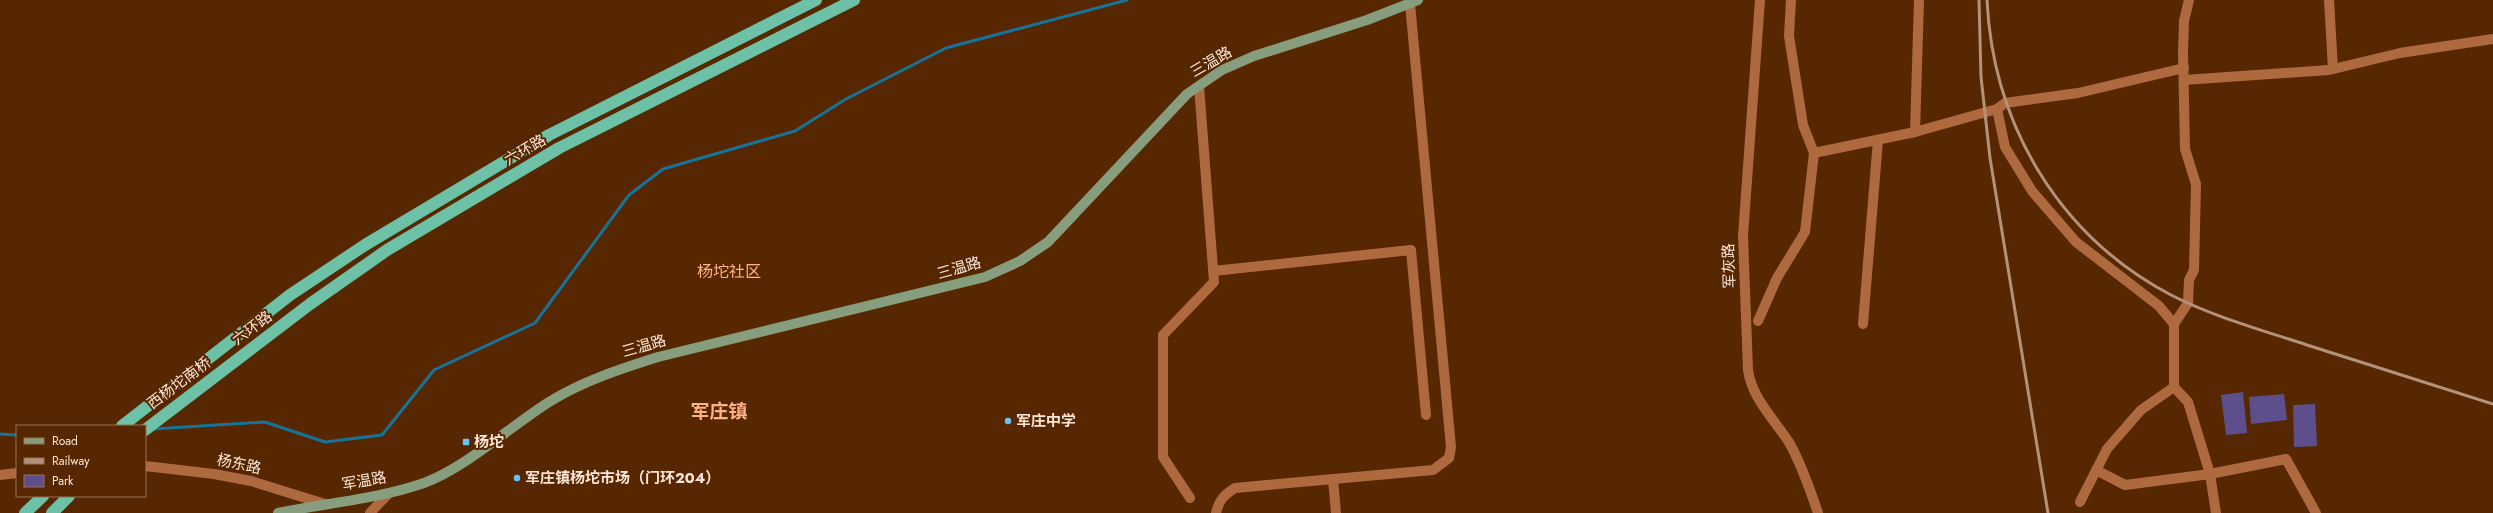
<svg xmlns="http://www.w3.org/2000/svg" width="2493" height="513" font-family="Jost,'Noto Sans SC',sans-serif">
<rect width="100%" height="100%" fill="#562700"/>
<g fill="#5c4f8b">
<polygon points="2243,392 2247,433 2226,435 2221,395"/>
<polygon points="2284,394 2287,420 2251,424 2249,397"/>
<polygon points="2315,404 2317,446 2294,447 2293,405"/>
</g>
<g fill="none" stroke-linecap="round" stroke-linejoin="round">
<g stroke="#17739a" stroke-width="3">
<polyline points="153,429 265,422 325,442 382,435 434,370 535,323 629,195 663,169 795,131 846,99 946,48 1127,0"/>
<polyline points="0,434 17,435"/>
</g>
<g stroke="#ae6a3e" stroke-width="10">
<polyline points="2329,0 2333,69"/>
<polyline points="2184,80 2329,70 2400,53 2493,39"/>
<polyline points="1997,109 2005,147 2032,191 2076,242 2159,306 2174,324 2174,387 2188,402 2210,474 2286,459 2316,513"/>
<polyline points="1915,132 1919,0"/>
<polyline points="1814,153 1915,132 1997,109 2005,103 2078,93 2184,68"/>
<polyline points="1213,271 1411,250 1426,415"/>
<polyline points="1758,321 1777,278 1805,232 1814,153 1803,125 1789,36 1791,0"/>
<polyline points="1863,324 1878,140"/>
<polyline points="2174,324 2188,303 2189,280 2194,270 2196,184 2185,149 2183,52 2184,21 2189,0"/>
<polyline points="2096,470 2125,485 2210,474 2216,513"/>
<polyline points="1333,479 1336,513"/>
<polyline points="1190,498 1163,457 1163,335 1214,282 1199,86"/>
<polyline points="2080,502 2107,449 2141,410 2174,387"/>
<polyline points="370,513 389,493"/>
<path d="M1216,513C1219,500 1224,495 1235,488L1433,470L1449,458L1451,447L1410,4"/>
</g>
<g stroke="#ae6a3e" stroke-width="10">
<path d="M1760,0L1743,236L1748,370C1752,399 1775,420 1790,444C1802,466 1810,489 1818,513"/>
<polyline points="145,466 214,474 251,481 325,504"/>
<polyline points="0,475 17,473"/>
</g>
<path stroke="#869e7d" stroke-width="10" d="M278,513C326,503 378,499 424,483C465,468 511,426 549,402C583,381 620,369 658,357L985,277L1020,261L1048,242L1187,94L1222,70L1254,56L1367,20L1418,0"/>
<g stroke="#6cc1a7" stroke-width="12">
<polyline points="122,426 290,295 365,245 549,135 816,0"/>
<polyline points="145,430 310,304 387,250 559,148 854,0"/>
<polyline points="25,513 43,496"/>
<polyline points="52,513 69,496"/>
</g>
<g stroke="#b39279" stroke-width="3">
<polyline points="1979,0 1981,77 1990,158 2048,513"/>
<path d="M1987,0C1993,125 2059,236 2171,295C2214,317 2262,330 2307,345C2369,365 2431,384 2493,404"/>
</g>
</g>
<g fill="#69c3f1" stroke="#562700" stroke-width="1.5">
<circle cx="1008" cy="421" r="4"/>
<rect x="462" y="438" width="8" height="8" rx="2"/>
<circle cx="517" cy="478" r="4"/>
</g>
<g text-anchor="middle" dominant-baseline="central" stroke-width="4" stroke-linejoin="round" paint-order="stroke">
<g font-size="15" fill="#fce5d7" stroke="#562700">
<text transform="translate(1211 62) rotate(-30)">三温路</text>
<text transform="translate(525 150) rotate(-30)">六环路</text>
<text transform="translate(1729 266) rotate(-92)">军灰路</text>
<text transform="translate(959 268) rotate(-16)">三温路</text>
<text transform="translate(252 328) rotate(-37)">六环路</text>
<text transform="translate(644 346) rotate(-16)">三温路</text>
<text transform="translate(179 383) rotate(-37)">西杨坨南桥</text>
<text transform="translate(239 464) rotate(12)">杨东路</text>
<text transform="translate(364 481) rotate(-10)">军温路</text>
</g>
<g font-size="15" font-weight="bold" fill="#fce5d7" stroke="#562700" text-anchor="start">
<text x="1016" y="421">军庄中学</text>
<text x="474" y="442">杨坨</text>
<text x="525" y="478">军庄镇杨坨市场（门环204）</text>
</g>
<g font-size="16" fill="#fcb284" stroke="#562700">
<text x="729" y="271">杨坨社区</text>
</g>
<g font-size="19" font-weight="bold" fill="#fcb284" stroke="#562700">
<text x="719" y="411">军庄镇</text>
</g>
</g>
<rect x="16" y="425" width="130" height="72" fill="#562700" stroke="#987356"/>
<rect x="24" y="438" width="20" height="6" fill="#869e7d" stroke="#987356"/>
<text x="52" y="445" font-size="12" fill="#fce5d7">Road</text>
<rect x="24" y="458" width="20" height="6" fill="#b39279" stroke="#987356"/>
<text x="52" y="465" font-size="12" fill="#fce5d7">Railway</text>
<rect x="24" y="475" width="20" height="12" fill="#5c4f8b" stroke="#987356"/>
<text x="52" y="485" font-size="12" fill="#fce5d7">Park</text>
</svg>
